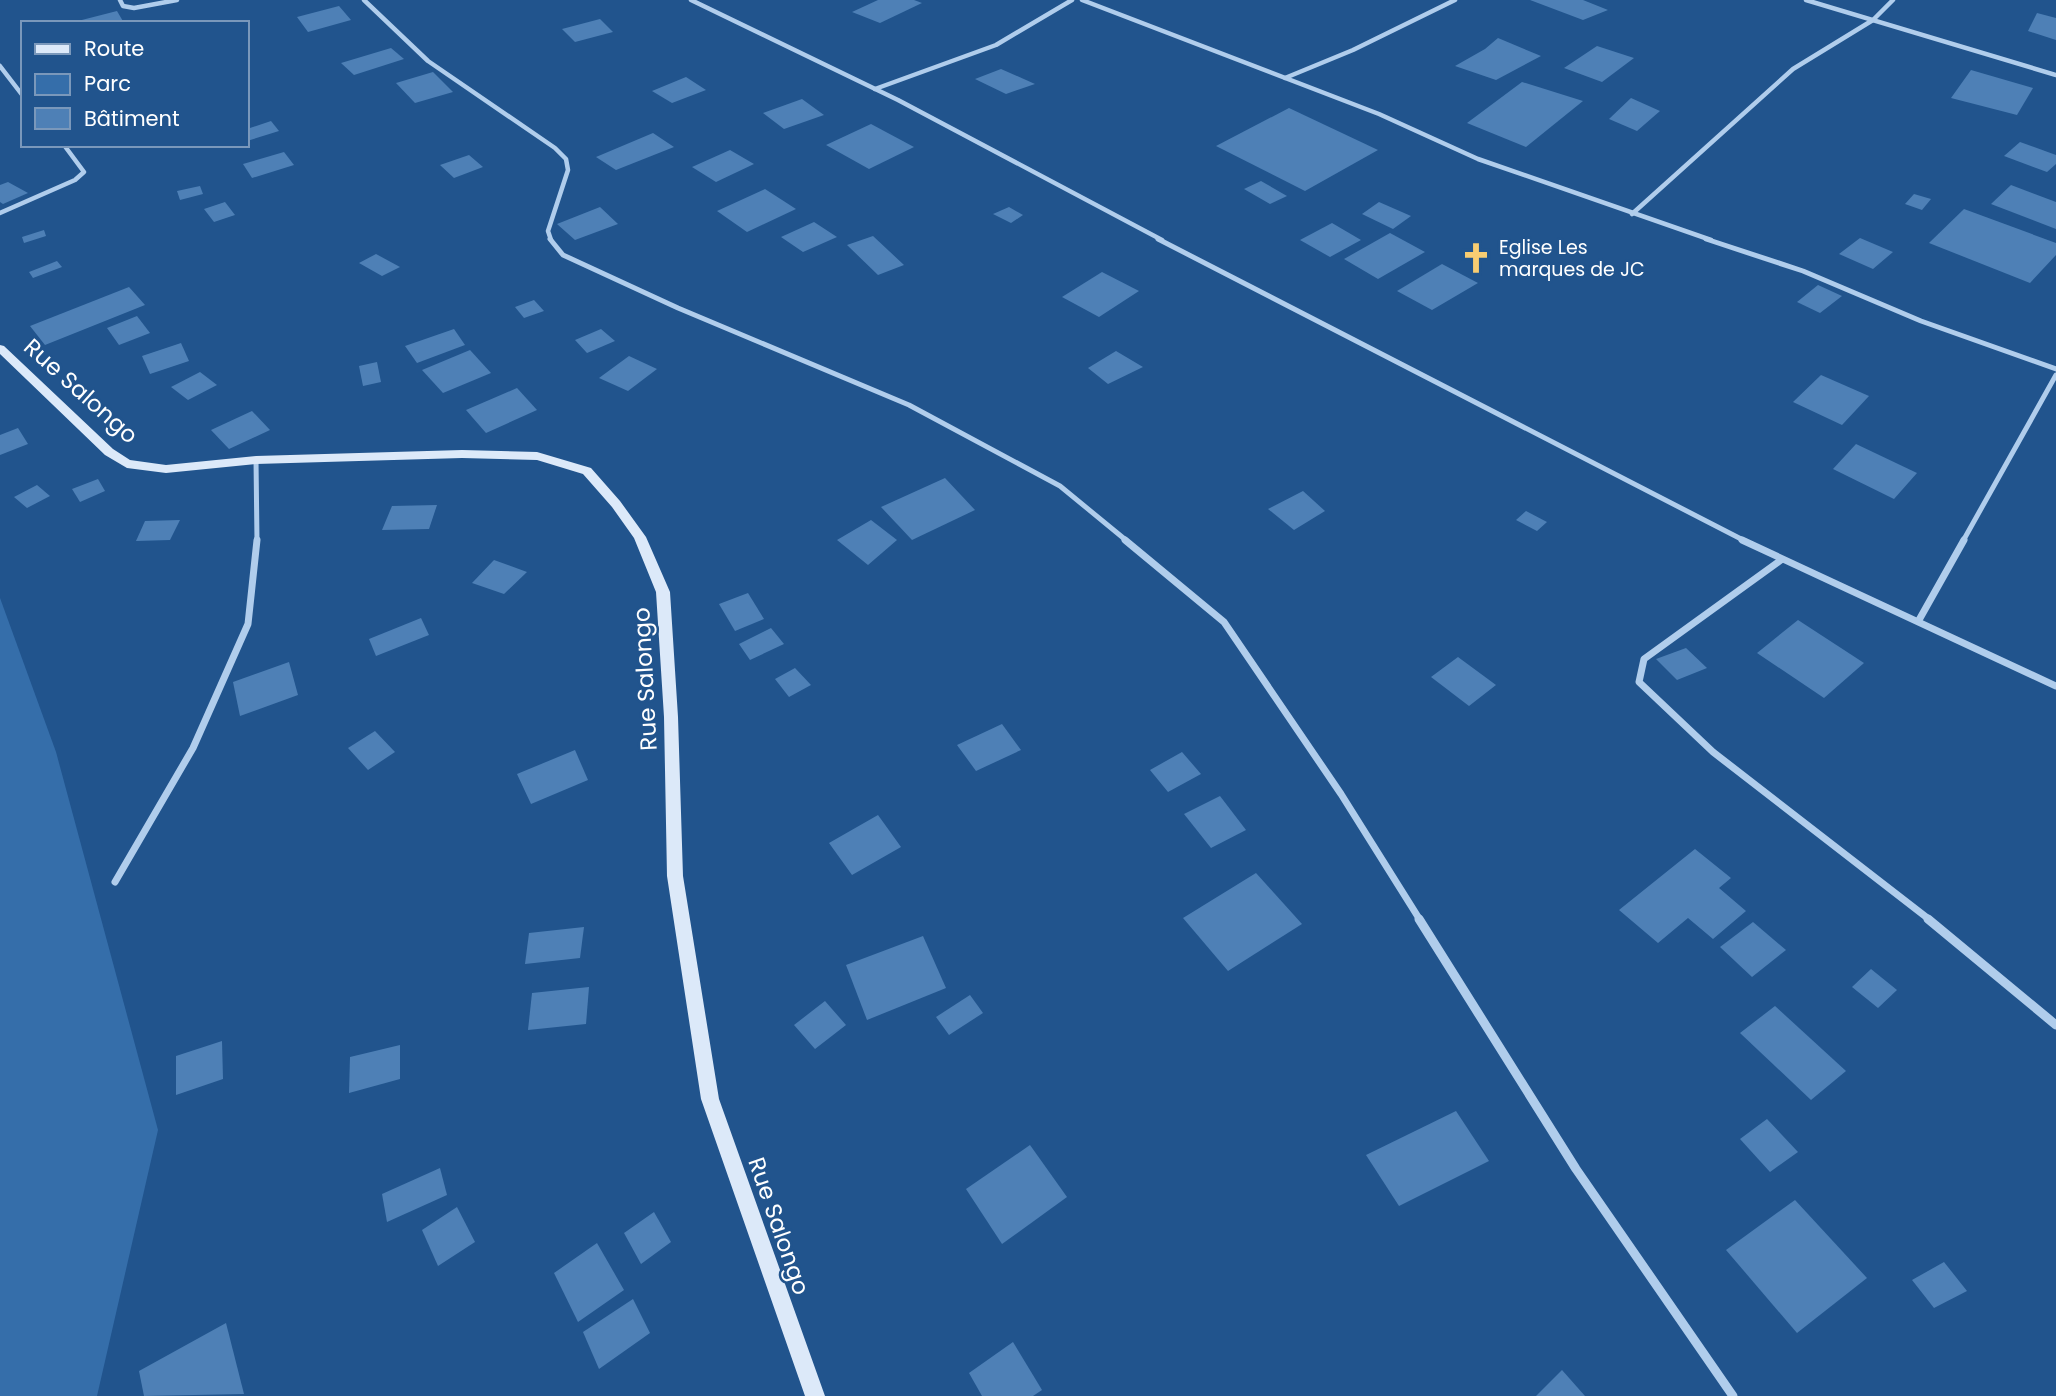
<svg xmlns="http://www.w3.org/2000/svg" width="2056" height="1396" font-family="Poppins,sans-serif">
<rect width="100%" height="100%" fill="#21548d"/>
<polygon fill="#356eaa" points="0,598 56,752 158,1130 97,1396 0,1396"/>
<g fill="#4e80b6">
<polygon points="878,0 914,0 922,3 880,23 852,12"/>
<polygon points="1530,0 1583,0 1608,10 1583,20"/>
<polygon points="339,6 351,20 308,32 297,17"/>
<polygon points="117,11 124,23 74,23 74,22"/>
<polygon points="2037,13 2056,18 2056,40 2028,31"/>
<polygon points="600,19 613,32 575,42 562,29"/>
<polygon points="1498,38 1541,56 1496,80 1455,66 1485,49"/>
<polygon points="1597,46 1634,58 1602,82 1564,68"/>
<polygon points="391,48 404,59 354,75 341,63"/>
<polygon points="1001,69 1035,84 1006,94 975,79"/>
<polygon points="1971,70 2033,88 2017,115 1951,98"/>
<polygon points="433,72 453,92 415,103 396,83"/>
<polygon points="686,77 706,90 672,103 652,91"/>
<polygon points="1522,82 1583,101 1526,147 1467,123"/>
<polygon points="1631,98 1660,111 1637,131 1609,119"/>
<polygon points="802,99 824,115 784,129 763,113"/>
<polygon points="1289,108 1378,150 1305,191 1216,146"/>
<polygon points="271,121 279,131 247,141 247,129"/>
<polygon points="871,124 914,147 869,169 826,145"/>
<polygon points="653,133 674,147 616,170 596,157"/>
<polygon points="2020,142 2056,155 2056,164 2047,172 2004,156"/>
<polygon points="730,150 754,164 716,182 692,167"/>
<polygon points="284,152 294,165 252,178 243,164"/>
<polygon points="469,155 483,167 454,178 440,165"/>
<polygon points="1261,181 1287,196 1270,204 1244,189"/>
<polygon points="8,182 28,193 3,204 0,202 0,185"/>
<polygon points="2011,185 2056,202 2056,229 1991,204"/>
<polygon points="200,186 203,194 180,200 177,191"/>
<polygon points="765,189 796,209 747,232 717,211"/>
<polygon points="1914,194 1931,199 1922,210 1905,204"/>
<polygon points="225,202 235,215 214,222 204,209"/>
<polygon points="1379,202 1411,216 1393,229 1362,214"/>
<polygon points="600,207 618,224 575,240 557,224"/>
<polygon points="1009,207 1023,215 1011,223 993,214"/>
<polygon points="1964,209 2056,243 2056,255 2030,283 1929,243"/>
<polygon points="814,222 837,237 803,252 781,237"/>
<polygon points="1332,223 1361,240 1330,257 1300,240"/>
<polygon points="44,230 46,236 24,243 22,237"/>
<polygon points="1390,233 1425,252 1378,279 1344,259"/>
<polygon points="873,236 904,265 878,275 847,245"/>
<polygon points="1860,238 1893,252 1873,269 1839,254"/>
<polygon points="376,254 400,267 382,276 359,263"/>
<polygon points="57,261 62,267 33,278 29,272"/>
<polygon points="1442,264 1478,283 1432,310 1397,291"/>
<polygon points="1102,272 1139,291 1099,317 1062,297"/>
<polygon points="1818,285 1842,296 1820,313 1797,302"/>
<polygon points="129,287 145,305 45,345 30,326"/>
<polygon points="534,300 544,311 524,318 515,307"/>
<polygon points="137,316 150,333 119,345 107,328"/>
<polygon points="454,329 465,345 417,363 405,346"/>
<polygon points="601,329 615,341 587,353 575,340"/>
<polygon points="181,343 189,361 150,374 142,356"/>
<polygon points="470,350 491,373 443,393 422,370"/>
<polygon points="1116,351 1143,367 1108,384 1088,368"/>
<polygon points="629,356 657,369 628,391 599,378"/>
<polygon points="377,362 381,382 363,386 359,366"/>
<polygon points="200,372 217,385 188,400 171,387"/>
<polygon points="1821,375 1869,396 1842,425 1793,402"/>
<polygon points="517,388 537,410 486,433 466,410"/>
<polygon points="252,411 270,430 229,449 211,430"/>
<polygon points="18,428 28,444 0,455 0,435"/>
<polygon points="1856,444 1917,473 1894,499 1833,469"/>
<polygon points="945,478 975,510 912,540 881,507"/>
<polygon points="98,479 105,491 80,502 72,489"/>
<polygon points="37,485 50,496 27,508 14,497"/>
<polygon points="1303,491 1325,511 1294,530 1268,509"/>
<polygon points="437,505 429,529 382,530 392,506"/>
<polygon points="1526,511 1547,522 1537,531 1516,520"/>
<polygon points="180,520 170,540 136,541 145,521"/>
<polygon points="871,520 897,540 868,565 837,540"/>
<polygon points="494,560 527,572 504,594 472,583"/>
<polygon points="748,593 764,619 735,631 719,604"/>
<polygon points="421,618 429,635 376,656 369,639"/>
<polygon points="1798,620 1864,663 1824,698 1757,653"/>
<polygon points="771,628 784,644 750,660 739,644"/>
<polygon points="1686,648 1707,668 1677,680 1656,659"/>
<polygon points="1458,657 1496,685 1469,706 1431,677"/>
<polygon points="289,662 298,695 240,716 233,682"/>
<polygon points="795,668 811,685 789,697 775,679"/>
<polygon points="1002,724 1021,750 976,771 957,745"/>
<polygon points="375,731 395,752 368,770 348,748"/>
<polygon points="575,750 588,780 531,804 517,774"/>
<polygon points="1182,752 1201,774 1168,792 1150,770"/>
<polygon points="1220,796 1246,830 1211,848 1184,814"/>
<polygon points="878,815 901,847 852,875 829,843"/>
<polygon points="1695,849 1731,878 1719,888 1746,911 1713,939 1688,918 1658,943 1619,910"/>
<polygon points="1256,873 1302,924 1228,971 1183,918"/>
<polygon points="1753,922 1786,950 1752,977 1720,947"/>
<polygon points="584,927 580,958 525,964 529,933"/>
<polygon points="923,936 946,988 867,1020 846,965"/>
<polygon points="1871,969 1897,990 1878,1008 1852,987"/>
<polygon points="589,987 586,1024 528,1030 532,993"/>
<polygon points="970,995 983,1013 949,1035 936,1017"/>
<polygon points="825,1001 846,1025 815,1049 794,1025"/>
<polygon points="1775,1006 1846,1071 1811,1100 1740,1033"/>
<polygon points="222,1041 223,1079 176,1095 176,1056"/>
<polygon points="400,1045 400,1079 349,1093 350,1057"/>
<polygon points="1456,1111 1489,1161 1399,1206 1366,1155"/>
<polygon points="1767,1119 1798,1152 1770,1172 1740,1139"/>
<polygon points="1030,1145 1067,1197 1002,1244 966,1189"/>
<polygon points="440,1168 447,1195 387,1222 382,1194"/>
<polygon points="1795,1200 1867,1278 1797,1333 1726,1250"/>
<polygon points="457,1207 475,1242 438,1266 422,1230"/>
<polygon points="654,1212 671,1242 641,1264 624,1233"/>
<polygon points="597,1243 624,1290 578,1322 554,1273"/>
<polygon points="1944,1262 1967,1291 1934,1308 1912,1280"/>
<polygon points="633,1299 650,1333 599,1369 583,1332"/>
<polygon points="226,1323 244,1394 144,1396 139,1371"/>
<polygon points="1013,1342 1042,1390 1033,1396 982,1396 969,1373"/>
<polygon points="1562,1370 1585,1396 1536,1396"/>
</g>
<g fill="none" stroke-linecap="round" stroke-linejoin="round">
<g stroke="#b0cdec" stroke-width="4.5">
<polyline points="120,0 123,6 134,8 177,0"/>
<polyline points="364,0 428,61 555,148 566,159 568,170 548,231 551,240"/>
<polyline points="691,0 898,100 1162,240"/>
<polyline points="1082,0 1379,114 1478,159 1711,240"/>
<polyline points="1806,0 2056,75"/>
<polyline points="0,66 23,96"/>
<polyline points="1285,78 1353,50 1455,0"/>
<polyline points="875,89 996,45 1072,0"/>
<polyline points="0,213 75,180 84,172 64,145"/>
<polyline points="1632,214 1793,69 1873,20 1893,0"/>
</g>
<g stroke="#b0cdec" stroke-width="5">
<polyline points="550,239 563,255 678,308 909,405 1060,486 1127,541"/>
<polyline points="1158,239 1745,541"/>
<polyline points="1706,239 1803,271 1921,321 2056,369"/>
<polyline points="256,460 257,541"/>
<polyline points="1963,541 2056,375"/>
</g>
<g stroke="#b0cdec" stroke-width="7">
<polyline points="1125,540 1224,622 1341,794 1420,920"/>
<polyline points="1742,540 2056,686"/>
<polyline points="1781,560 1644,659 1639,682 1713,752 1930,920"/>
<polyline points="1919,620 1964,540"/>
<polyline points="115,882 193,748 248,624 257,540"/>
</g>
<g stroke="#b0cdec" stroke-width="9">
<polyline points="1419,919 1576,1169 1733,1396"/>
<polyline points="1928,919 2056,1025"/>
</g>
<polygon fill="#dce9f9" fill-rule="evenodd" points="0,345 4,346 113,449 130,460 166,465 256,456 462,450 537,452 591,468 620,501 646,537 670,592 678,717 683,876 719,1099 825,1396 805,1396 701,1099 667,876 664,717 656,592 634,538 612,507 583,474 537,460 462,458 256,464 166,473 127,468 105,455 0,354"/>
</g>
<defs>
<symbol id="church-bare" viewBox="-9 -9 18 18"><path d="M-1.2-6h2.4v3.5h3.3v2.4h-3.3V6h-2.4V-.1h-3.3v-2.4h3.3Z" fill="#f8cd72" stroke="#21548d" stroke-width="2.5" paint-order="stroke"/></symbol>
</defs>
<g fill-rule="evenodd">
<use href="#church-bare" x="1454" y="236" width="44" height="44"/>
</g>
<g text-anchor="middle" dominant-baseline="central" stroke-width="5" stroke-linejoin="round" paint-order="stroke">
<g font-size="19" fill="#fff" stroke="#21548d" text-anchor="start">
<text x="1499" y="247">Eglise Les<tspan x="1499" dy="22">marques de JC</tspan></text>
</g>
<g font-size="23" fill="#fff" stroke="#21548d">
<text transform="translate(81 391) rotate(42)">Rue Salongo</text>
<text transform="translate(645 679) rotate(-93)">Rue Salongo</text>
<text transform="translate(779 1226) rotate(71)">Rue Salongo</text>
</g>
</g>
<rect x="21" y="21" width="228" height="126" fill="#21548d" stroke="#7a98bb" stroke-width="2"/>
<rect x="35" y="44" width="35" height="10" fill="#dce9f9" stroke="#7a98bb" stroke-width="2"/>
<text x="84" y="56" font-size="21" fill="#ffffff">Route</text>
<rect x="35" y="74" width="35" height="21" fill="#356eaa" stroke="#7a98bb" stroke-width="2"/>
<text x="84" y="91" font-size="21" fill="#ffffff">Parc</text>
<rect x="35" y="108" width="35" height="21" fill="#4e80b6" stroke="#7a98bb" stroke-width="2"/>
<text x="84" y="126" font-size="21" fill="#ffffff">Bâtiment</text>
</svg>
